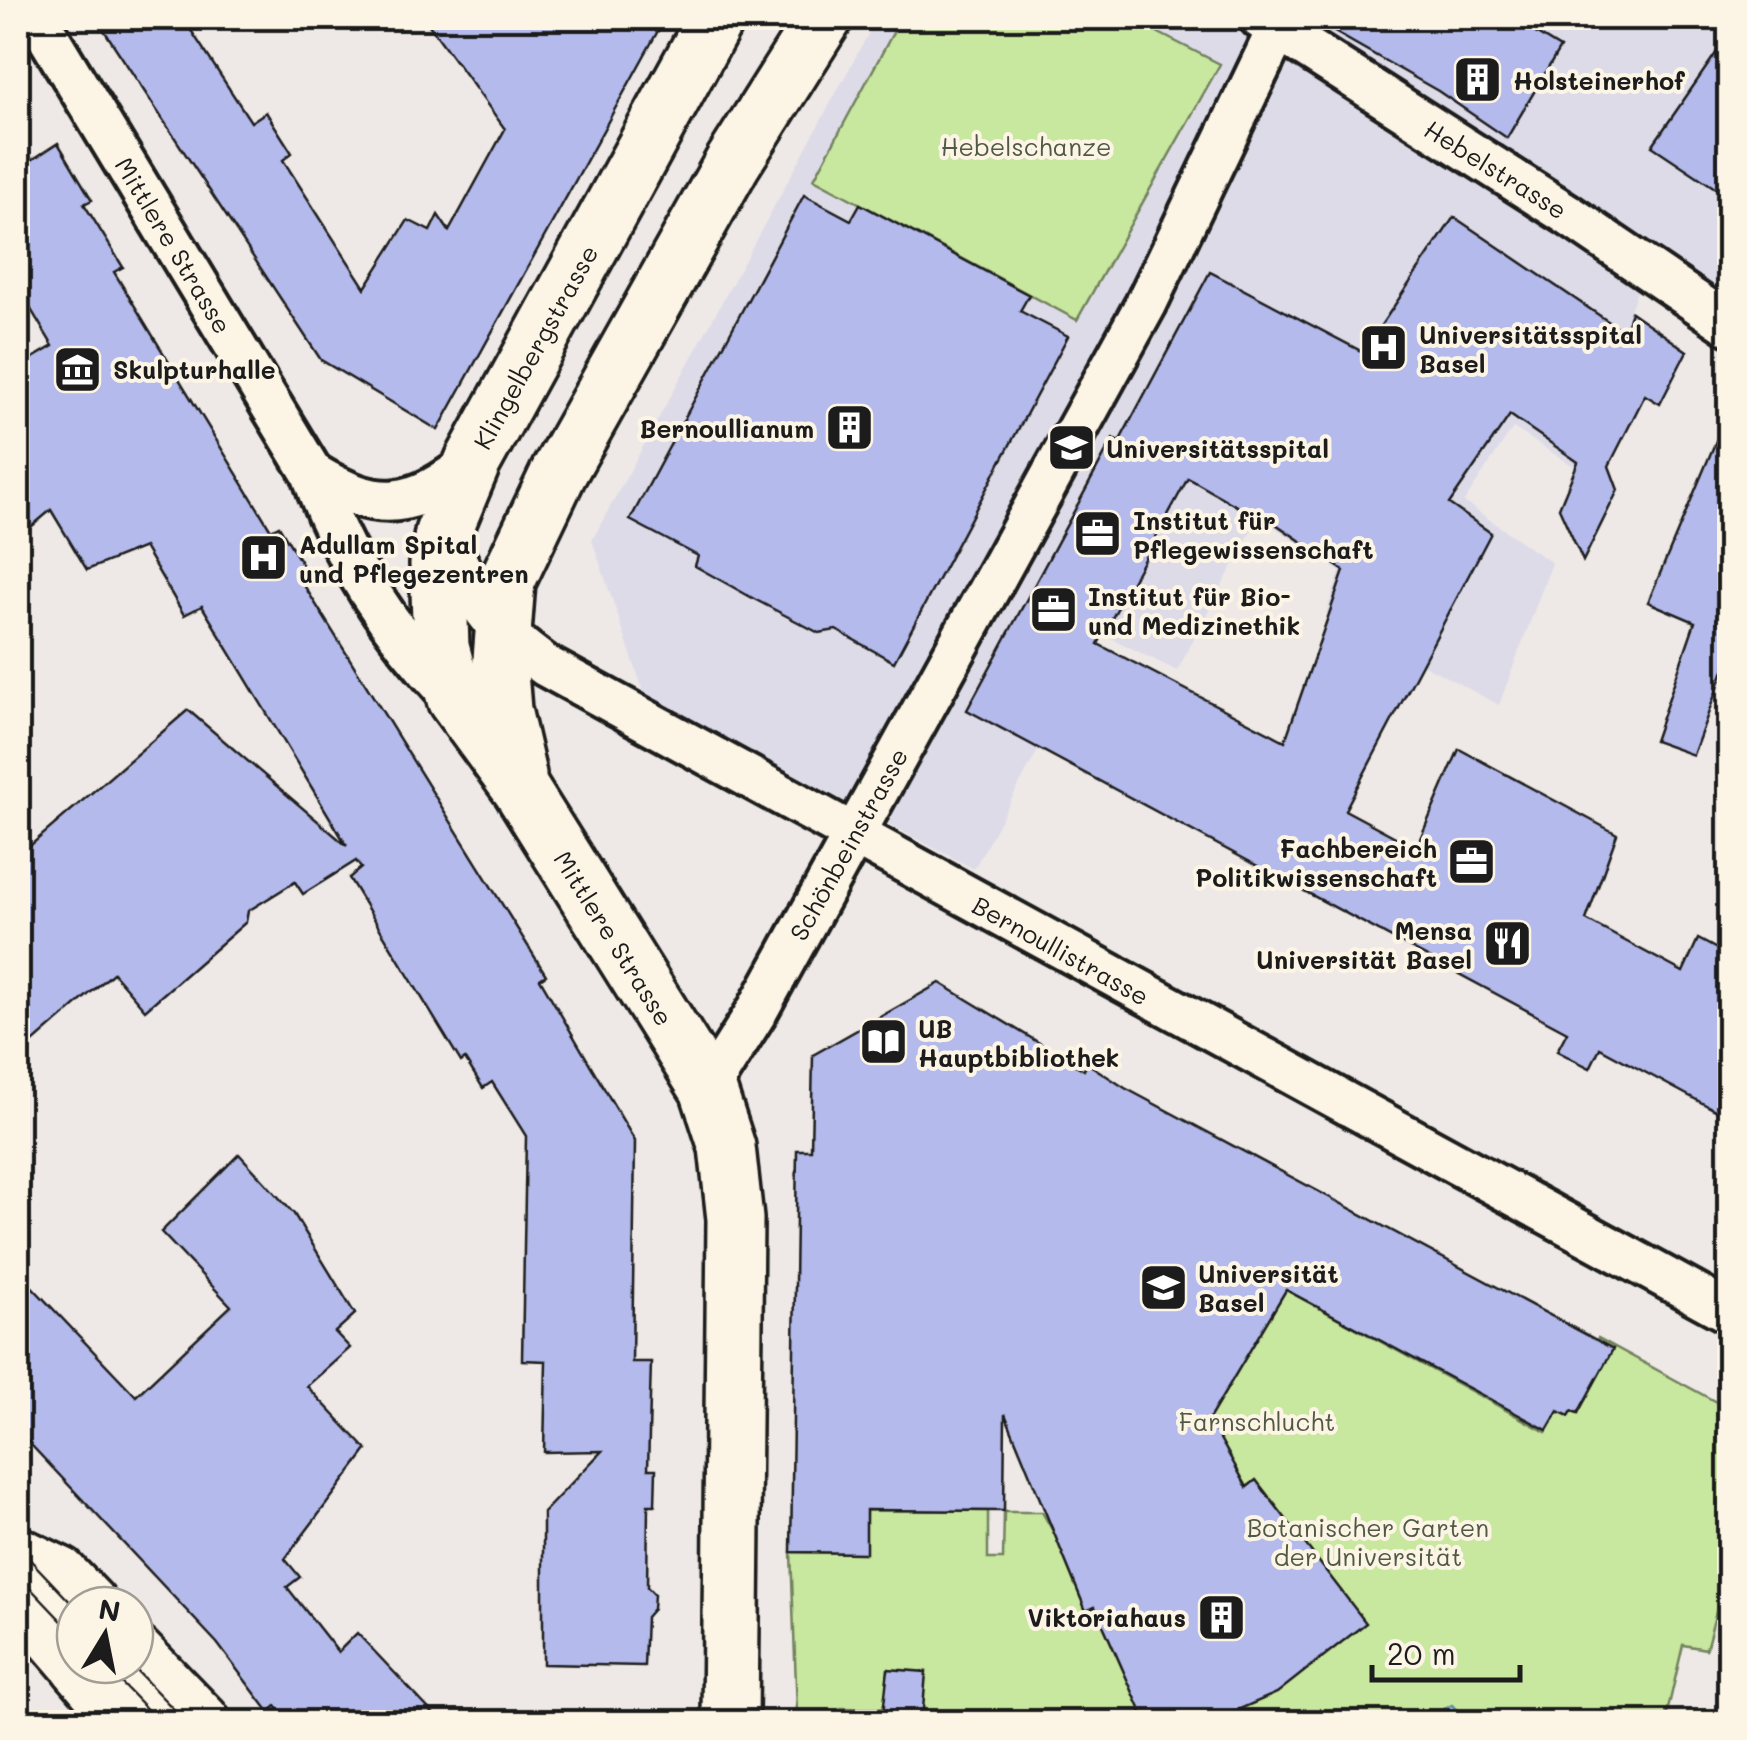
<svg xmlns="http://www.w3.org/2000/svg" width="1747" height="1740" font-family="Mali,sans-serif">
<rect width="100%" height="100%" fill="#eee9e6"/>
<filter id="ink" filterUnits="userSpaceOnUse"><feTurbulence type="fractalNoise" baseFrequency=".01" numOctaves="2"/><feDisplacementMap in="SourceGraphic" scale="20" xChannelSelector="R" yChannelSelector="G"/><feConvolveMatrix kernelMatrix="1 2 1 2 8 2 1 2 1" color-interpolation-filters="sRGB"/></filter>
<g filter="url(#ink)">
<polygon fill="#dddbe8" points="877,18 1729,18 1729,301 1652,248 1575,467 1513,428 1464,502 1552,563 1499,705 1326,613 1340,572 1259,516 1177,671 1101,633 974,869 645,696 592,540"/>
<g fill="#c8e79f" stroke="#72825e" stroke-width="2.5">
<polygon points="901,18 1129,18 1220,64 1077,320 814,179"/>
<polygon points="1275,1284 1546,1432 1558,1411 1568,1416 1572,1411 1578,1413 1586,1359 1598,1338 1729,1409 1729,1564 1706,1649 1683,1645 1665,1722 939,1722 938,1714 895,1715 895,1709 841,1708 840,1714 797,1712 791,1552 865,1553 866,1510 988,1511 988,1559 1003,1559 1004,1512 1042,1512 1054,1533 1220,1439 1209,1419"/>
</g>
<polygon fill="#92d0f3" stroke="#63889d" stroke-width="2.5" points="1452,1705 1468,1722 1417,1722"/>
<g fill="#b4bbec" stroke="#1c1c1c" stroke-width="2.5" fill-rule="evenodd">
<polygon points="96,18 183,18 251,122 266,112 292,153 283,160 365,288 408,220 430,231 438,215 449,231 505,129 424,18 665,18 438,430 321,360"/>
<polygon points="1310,18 1511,18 1560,48 1507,138 1438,91"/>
<polygon points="1730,33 1730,198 1652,146"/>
<polygon points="58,143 92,200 84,204 123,267 114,272 271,530 279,526 305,569 297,574 546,975 540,979 635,1141 632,1362 651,1362 648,1469 656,1469 655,1505 648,1505 647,1587 654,1594 653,1609 646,1617 644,1666 543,1664 543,1513 602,1451 544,1452 546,1361 522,1360 526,1136 492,1082 483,1088 465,1059 461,1062 349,878 361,868 356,861 303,894 295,882 248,911 246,922 145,1010 113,973 18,1056 18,856 188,710 347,846 202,606 184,615 144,547 87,570 51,510 18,538 18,367 53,346 18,288 18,169"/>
<polygon points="804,195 851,220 860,204 1029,295 1020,311 1068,336 894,662 836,630 819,633 756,600 695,566 698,556 630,520"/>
<path d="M1454,217L1624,332L1631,312L1687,351L1660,404L1645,395L1609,466L1618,490L1583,561L1559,508L1578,462L1510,415L1449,504L1491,533L1345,810L1416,848L1459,749L1617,834L1586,920L1683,972L1698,939L1730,956V1118L1600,1048L1590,1068L1557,1051L1567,1032L967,710L1113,439L1119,442L1210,272L1363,352ZM1188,478L1254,516L1257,511L1344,571L1285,741L1098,644Z"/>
<polygon points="1729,410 1730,654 1693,755 1654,741 1695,622 1648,602"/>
<polygon points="940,983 1084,1070 1087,1063 1125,1088 1613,1349 1578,1413 1572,1411 1569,1416 1558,1411 1547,1430 1286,1290 1209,1419 1247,1487 1256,1480 1366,1623 1277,1693 1210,1722 1146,1722 1095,1607 1086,1611 1005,1414 1004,1511 866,1510 866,1553 791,1552 797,1150 811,1150 813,1055"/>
<polygon points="239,1154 294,1214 355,1314 335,1332 350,1348 307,1386 367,1450 285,1559 300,1577 287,1587 338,1652 357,1633 441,1722 291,1722 276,1706 269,1712 217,1643 18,1431 18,1272 136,1396 231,1306 161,1232"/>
<polygon points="888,1669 926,1672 922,1722 882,1722"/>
</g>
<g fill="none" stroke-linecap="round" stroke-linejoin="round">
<defs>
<g id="street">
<path d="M37,18L312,473C340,556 391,633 452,696"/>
<polyline points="1260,18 1567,214 1730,325"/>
<path d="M312,473C380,515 413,508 473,461"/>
<path d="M443,533C476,601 484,622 546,666L1730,1313"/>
<polyline points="708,1089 757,1011 1146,304 1277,31"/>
</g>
<g id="secondary">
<polyline points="716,18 473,461 443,533 438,564 441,647 455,699 520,788 708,1089 727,1147 735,1219 730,1722"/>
<polyline points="518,775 503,710 500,673 507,581 559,472 732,164 824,18"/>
<polyline points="18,1555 60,1575 89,1605"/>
<polyline points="18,1583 26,1604 75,1661"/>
<polyline points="135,1653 202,1722"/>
<polyline points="78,1665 127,1722"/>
</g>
</defs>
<use href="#street" stroke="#1c1c1c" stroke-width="48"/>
<use href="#secondary" stroke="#1c1c1c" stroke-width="62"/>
<use href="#street" stroke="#fcf5e5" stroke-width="40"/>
<use href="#secondary" stroke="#fcf5e5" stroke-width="55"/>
<g stroke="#1c1c1c" stroke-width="2.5">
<polyline points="18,1547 75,1607"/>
<polyline points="18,1575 75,1635"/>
<polyline points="104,1665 159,1722"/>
<polyline points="131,1665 186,1722"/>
</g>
</g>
</g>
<defs>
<symbol id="building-square" viewBox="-11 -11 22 22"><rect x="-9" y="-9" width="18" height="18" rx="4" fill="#1c1c1c" stroke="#fcf5e5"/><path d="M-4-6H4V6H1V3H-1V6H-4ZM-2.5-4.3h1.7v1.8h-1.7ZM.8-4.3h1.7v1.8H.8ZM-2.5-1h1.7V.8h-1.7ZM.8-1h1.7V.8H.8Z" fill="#fff"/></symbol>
<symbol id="hospital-square" viewBox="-11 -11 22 22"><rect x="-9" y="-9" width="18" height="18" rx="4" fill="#1c1c1c" stroke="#fcf5e5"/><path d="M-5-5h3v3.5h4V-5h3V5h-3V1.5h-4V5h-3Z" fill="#fff"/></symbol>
<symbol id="museum-square" viewBox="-11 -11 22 22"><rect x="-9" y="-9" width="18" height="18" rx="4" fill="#1c1c1c" stroke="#fcf5e5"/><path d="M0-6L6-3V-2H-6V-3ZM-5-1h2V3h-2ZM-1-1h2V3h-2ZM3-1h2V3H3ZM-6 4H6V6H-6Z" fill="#fff"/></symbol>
<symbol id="university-square" viewBox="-11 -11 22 22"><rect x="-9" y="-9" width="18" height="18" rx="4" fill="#1c1c1c" stroke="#fcf5e5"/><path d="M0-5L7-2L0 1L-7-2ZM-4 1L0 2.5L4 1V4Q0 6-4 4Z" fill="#fff"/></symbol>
<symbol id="office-square" viewBox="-11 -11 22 22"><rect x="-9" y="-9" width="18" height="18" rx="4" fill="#1c1c1c" stroke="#fcf5e5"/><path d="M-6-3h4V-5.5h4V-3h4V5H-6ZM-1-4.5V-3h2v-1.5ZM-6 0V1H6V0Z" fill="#fff"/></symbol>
<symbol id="restaurant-square" viewBox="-11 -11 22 22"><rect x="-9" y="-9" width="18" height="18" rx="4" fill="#1c1c1c" stroke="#fcf5e5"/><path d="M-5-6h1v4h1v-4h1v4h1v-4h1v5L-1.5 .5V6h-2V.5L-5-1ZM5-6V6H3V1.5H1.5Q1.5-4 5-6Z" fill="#fff"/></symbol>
<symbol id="library-square" viewBox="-11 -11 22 22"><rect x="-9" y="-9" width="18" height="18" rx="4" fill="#1c1c1c" stroke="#fcf5e5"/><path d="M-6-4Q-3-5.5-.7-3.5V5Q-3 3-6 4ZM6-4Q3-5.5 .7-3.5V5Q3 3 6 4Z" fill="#fff"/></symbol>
</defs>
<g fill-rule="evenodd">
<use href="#building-square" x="1450" y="52" width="55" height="55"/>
<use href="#hospital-square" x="1356" y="320" width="55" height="55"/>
<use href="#museum-square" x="50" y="342" width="55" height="55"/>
<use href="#building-square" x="822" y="400" width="55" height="55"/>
<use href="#university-square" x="1044" y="420" width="55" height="55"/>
<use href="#office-square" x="1070" y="506" width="55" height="55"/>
<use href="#hospital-square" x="236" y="530" width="55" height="55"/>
<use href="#office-square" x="1026" y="582" width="55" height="55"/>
<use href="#office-square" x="1444" y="834" width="55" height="55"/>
<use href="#restaurant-square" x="1480" y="916" width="55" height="55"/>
<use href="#library-square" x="856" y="1014" width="55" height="55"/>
<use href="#university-square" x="1136" y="1260" width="55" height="55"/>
<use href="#building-square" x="1194" y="1590" width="55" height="55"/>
</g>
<g text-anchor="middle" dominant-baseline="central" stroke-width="8" stroke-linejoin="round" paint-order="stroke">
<g font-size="25" font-weight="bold" fill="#1c1c1c" stroke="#fcf5e5" text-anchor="start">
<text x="1513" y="80">Holsteinerhof</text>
<text x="1419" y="334">Universitätsspital<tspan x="1419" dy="29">Basel</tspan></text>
<text x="113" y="369">Skulpturhalle</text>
<text x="814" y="428" text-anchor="end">Bernoullianum</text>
<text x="1106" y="448">Universitätsspital</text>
<text x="1133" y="520">Institut für<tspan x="1133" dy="29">Pflegewissenschaft</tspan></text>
<text x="299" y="544">Adullam Spital<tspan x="299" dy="29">und Pflegezentren</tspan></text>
<text x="1088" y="596">Institut für Bio-<tspan x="1088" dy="29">und Medizinethik</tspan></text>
<text x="1437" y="848" text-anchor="end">Fachbereich<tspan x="1437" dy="29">Politikwissenschaft</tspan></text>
<text x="1472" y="930" text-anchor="end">Mensa<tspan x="1472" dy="29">Universität Basel</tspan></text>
<text x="918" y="1028">UB<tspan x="918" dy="29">Hauptbibliothek</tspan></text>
<text x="1198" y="1273">Universität<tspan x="1198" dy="29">Basel</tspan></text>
<text x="1186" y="1617" text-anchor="end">Viktoriahaus</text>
</g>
<g font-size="25" fill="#505943" stroke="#fcf5e5">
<text x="1026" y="146">Hebelschanze</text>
<text x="1257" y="1421">Farnschlucht</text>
<text x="1368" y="1527">Botanischer Garten<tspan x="1368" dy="29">der Universität</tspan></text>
</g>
<g font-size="25" fill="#1c1c1c" stroke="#fcf5e5">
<text transform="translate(1496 169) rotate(32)">Hebelstrasse</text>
<text transform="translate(174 245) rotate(59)">Mittlere Strasse</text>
<text transform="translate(535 347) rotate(-61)">Klingelbergstrasse</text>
<text transform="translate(848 844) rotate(-61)">Schönbeinstrasse</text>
<text transform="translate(614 938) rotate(58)">Mittlere Strasse</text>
<text transform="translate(1061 950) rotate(29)">Bernoullistrasse</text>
</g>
</g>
<rect width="1747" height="1740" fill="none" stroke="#fcf5e5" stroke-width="60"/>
<rect x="30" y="30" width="1687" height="1680" fill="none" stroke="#1c1c1c" stroke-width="4" filter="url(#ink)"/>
<g transform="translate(105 1635) rotate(10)"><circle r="48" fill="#fcf5e5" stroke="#a29e95" stroke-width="2.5"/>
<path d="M0-8L18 38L0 25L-18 38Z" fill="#1c1c1c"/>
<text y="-15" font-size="28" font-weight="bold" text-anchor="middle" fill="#1c1c1c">N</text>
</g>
<path d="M1372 1665v15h148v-15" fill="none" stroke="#1c1c1c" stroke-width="5"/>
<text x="1387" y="1665" font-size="30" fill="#1c1c1c" stroke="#fcf5e5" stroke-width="8" paint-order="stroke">20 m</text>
</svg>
